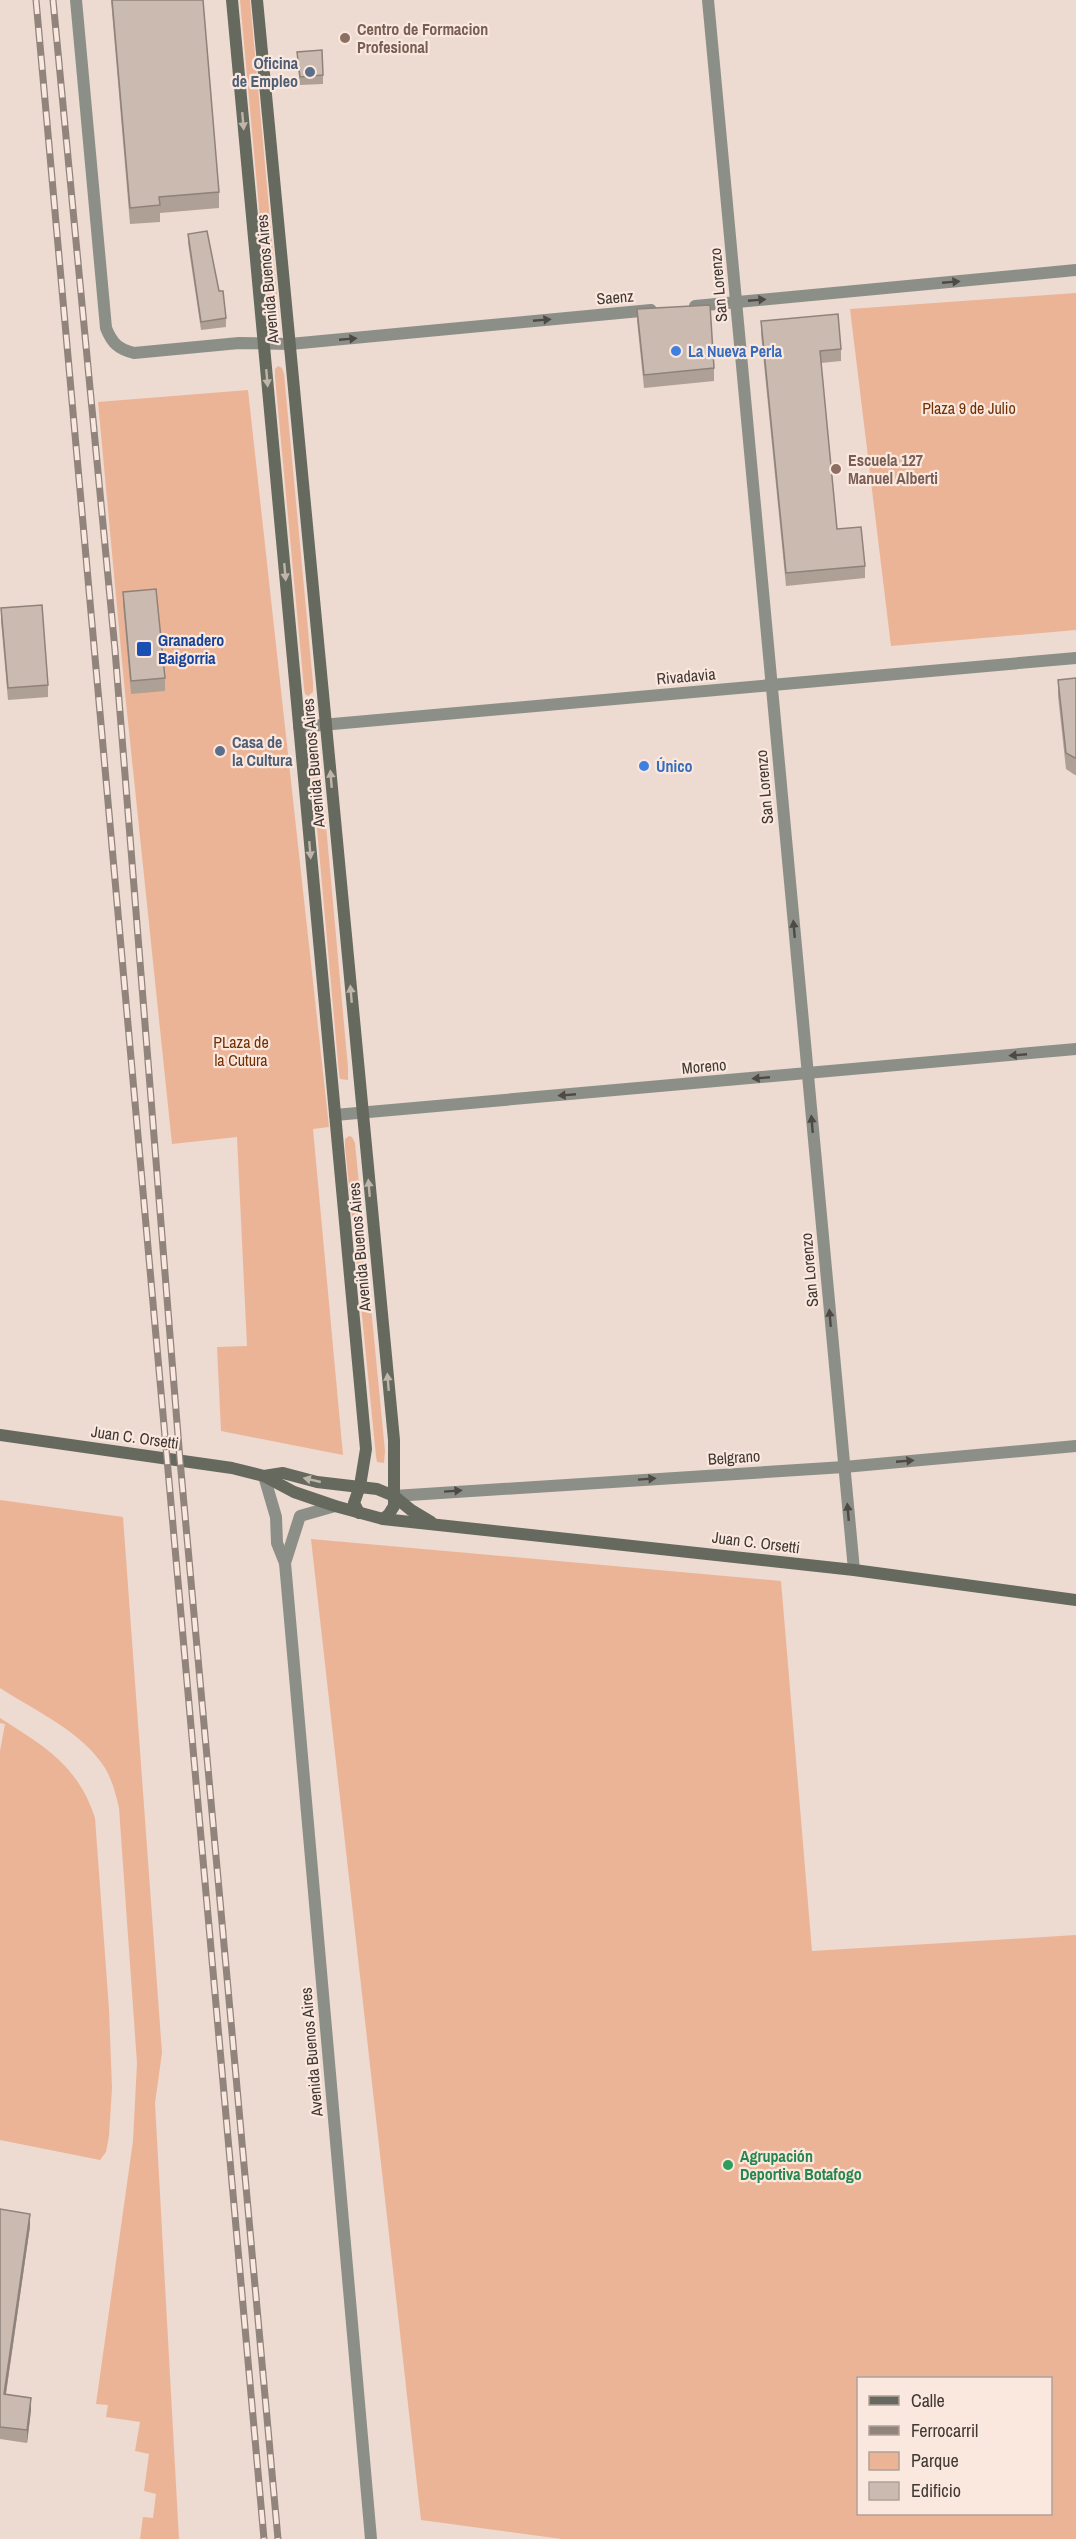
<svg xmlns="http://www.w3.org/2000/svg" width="1076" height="2539" font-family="'Archivo Narrow',sans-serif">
<rect width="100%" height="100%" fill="#eddad0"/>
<g fill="#ecb497" fill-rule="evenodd">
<polygon points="240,0 250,0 277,296 276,307 268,306"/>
<polygon points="1076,293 1076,630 891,646 850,309"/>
<polygon points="278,366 282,368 284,374 313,683 313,692 308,696 305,694 304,688 275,377 275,369"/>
<polygon points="248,390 329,1127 313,1129 343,1455 221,1431 217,1347 247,1346 237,1137 172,1144 125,693 98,402"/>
<polygon points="314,751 318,752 320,759 348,1068 348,1080 340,1079 339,1073 311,762 311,754"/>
<polygon points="349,1136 352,1137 355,1143 385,1451 384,1463 377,1462 376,1456 345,1146 345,1139"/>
<path d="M0,1500L123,1517L162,2053L155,2103L179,2539H140L143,2517L153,2518L156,2494L144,2491L149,2454L135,2451L140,2422L106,2417L108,2405L96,2404L133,2141L137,2063L119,1808C116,1794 112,1780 105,1768C82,1731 35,1711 0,1688Z"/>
<path d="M311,1539L781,1581L812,1951L1076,1935V2539H562L421,2520ZM858,2378H1050V2514H858Z"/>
<path d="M0,1718C44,1746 78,1765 95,1818L109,2009L112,2088L109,2136L106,2152L100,2160L0,2140V1751L5,1724L0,1723Z"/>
</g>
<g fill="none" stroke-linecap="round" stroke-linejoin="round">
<g stroke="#8c8f87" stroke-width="12">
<path d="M76,0L106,328C112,343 118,349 134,353L239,343L290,344L651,310"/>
<polyline points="708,0 854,1570"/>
<polyline points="695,306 1076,270"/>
<polyline points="299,727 1076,658"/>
<polyline points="335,1115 1076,1049"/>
<polyline points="264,1476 276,1517 277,1543 285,1563 371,2539"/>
<polyline points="394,1496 844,1467 1076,1446"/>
<polyline points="285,1563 300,1516 335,1506"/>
</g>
<g stroke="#66695e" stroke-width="12">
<polyline points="232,0 366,1449 360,1486 354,1503 359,1513"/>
<polyline points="257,0 394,1440 394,1506 389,1514 383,1519"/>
<polyline points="0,1435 232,1468 264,1476 294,1492 335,1506 383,1519 854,1570 1076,1600"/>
<polyline points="264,1476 283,1473 317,1482 377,1489 394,1496 411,1510 431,1522"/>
</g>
<defs>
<g id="rail">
<polyline points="36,0 264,2539"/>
<polyline points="53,0 115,650 180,1460 278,2539"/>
</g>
</defs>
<use href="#rail" stroke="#90847d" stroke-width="7"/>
<use href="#rail" stroke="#fae7dd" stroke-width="4.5" stroke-dasharray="14" stroke-linecap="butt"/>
</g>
<g fill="#afa096">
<polygon points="111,0 203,0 219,192 219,208 160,213 160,222 130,224"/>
<polygon points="297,52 323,75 323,84 300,85 297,60"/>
<polygon points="188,234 219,291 226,318 226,327 201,330 188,243"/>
<polygon points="637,309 714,368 714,381 644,388 637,321"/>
<polygon points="761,321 841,349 841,361 821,363 837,529 865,566 865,578 786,586 761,334"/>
<polygon points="123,592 165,678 165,691 131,694 123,604"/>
<polygon points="1,608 48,685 48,697 8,700 1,621"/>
<polygon points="1076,678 1076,775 1075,775 1066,769 1058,696 1058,680"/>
<polygon points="0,2209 30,2226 6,2394 31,2410 27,2443 0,2439"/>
</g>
<g fill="#8e827a">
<polygon points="30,2214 30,2226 4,2406 4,2394"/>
<polygon points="31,2398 31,2410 27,2443 27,2430"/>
</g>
<g fill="#cbbaaf" stroke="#8e827a" stroke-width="1.5">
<polygon points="112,0 203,0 219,192 159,197 160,205 130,208"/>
<polygon points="322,50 323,75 300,77 297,52"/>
<polygon points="207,231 219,291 223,291 226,318 201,322 188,234"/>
<polygon points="710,305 714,368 644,375 637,309"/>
<polygon points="838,314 841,349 820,351 837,529 861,527 865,566 786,573 761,321"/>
<polygon points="156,589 165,678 131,681 123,592"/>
<polygon points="42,605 48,685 8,688 1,608"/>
<polygon points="1076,678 1076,758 1075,758 1066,753 1058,680"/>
<polygon points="0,2209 30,2214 4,2394 31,2398 27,2430 0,2427"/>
</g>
<defs><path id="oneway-solid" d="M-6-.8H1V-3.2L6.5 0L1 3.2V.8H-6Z" transform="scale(1.5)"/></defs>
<g fill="#bfb5aa">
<use href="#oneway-solid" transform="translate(243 121) rotate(85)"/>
<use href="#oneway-solid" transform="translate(267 378) rotate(85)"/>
<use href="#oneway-solid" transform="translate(285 572) rotate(85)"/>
<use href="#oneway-solid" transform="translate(331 779) rotate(-95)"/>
<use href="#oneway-solid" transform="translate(310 850) rotate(85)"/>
<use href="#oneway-solid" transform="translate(351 994) rotate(-95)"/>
<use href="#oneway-solid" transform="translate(369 1188) rotate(-95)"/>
<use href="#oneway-solid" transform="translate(388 1382) rotate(-95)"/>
<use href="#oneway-solid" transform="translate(312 1480) rotate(-167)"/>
</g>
<g fill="#4e4945">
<use href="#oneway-solid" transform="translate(951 282) rotate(-5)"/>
<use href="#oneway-solid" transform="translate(757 300) rotate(-5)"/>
<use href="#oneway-solid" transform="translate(542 320) rotate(-5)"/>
<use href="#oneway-solid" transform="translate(348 339) rotate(-5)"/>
<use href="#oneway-solid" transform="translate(794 929) rotate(-95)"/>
<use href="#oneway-solid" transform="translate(1018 1055) rotate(175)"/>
<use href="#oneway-solid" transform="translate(761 1078) rotate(175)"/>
<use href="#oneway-solid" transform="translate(567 1095) rotate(175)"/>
<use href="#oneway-solid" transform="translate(812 1124) rotate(-95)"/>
<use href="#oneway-solid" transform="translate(830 1318) rotate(-95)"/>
<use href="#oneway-solid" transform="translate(905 1461) rotate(-5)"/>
<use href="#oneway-solid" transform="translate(647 1479) rotate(-4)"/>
<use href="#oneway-solid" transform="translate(453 1491) rotate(-4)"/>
<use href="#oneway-solid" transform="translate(848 1512) rotate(-95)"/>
</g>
<g fill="#8d6e63" stroke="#fae7dd" stroke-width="2">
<circle cx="345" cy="38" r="6"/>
<circle cx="836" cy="469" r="6"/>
</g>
<g fill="#5c6f8a" stroke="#fae7dd" stroke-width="2">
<circle cx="310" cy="72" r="6"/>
<circle cx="220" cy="751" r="6"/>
</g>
<g fill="#3f7fe0" stroke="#fae7dd" stroke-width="2">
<circle cx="676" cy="351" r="6"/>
<circle cx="644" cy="766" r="6"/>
</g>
<rect fill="#1a4fb4" stroke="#fae7dd" stroke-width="2" x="136" y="641" width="16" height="16" rx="3"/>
<circle fill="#2e9e5b" stroke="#fae7dd" stroke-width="2" cx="728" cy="2165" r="6"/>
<g text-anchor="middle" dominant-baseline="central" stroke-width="4.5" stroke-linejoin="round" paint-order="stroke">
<g font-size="16" font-weight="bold" fill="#785e54" stroke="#fae7dd" text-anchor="start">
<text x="357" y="29">Centro de Formacion<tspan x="357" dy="18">Profesional</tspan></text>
<text x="848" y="460">Escuela 127<tspan x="848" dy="18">Manuel Alberti</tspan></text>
</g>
<g font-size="16" font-weight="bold" fill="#4e5e75" stroke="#fae7dd" text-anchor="end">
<text x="298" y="63">Oficina<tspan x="298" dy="18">de Empleo</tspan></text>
<text x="232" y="742" text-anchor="start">Casa de<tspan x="232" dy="18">la Cultura</tspan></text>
</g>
<g font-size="16" fill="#3f3834" stroke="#fae7dd">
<text transform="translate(267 279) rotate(-95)">Avenida Buenos Aires</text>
<text transform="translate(718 285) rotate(-95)">San Lorenzo</text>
<text transform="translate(615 297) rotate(-5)">Saenz</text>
<text transform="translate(686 676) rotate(-5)">Rivadavia</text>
<text transform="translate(313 763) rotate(-95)">Avenida Buenos Aires</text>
<text transform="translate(764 787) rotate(-95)">San Lorenzo</text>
<text transform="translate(704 1066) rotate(-5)">Moreno</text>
<text transform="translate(359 1247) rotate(-95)">Avenida Buenos Aires</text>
<text transform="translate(809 1270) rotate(-95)">San Lorenzo</text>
<text transform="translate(135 1437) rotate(8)">Juan C. Orsetti</text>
<text transform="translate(734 1457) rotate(-4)">Belgrano</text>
<text transform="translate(756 1542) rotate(7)">Juan C. Orsetti</text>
<text transform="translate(311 2052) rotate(-95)">Avenida Buenos Aires</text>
</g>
<g font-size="16" font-weight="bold" fill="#366cbe" stroke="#fae7dd" text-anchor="start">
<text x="688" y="351">La Nueva Perla</text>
<text x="656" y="766">Único</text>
</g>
<g font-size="16" fill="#713104" stroke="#fae7dd">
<text x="969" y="408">Plaza 9 de Julio</text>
<text x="241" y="1042">PLaza de<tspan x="241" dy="18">la Cutura</tspan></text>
</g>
<g font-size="16" font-weight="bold" fill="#164399" stroke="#fae7dd" text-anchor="start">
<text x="158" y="640">Granadero<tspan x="158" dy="18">Baigorria</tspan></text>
</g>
<g font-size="16" font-weight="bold" fill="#27864d" stroke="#fae7dd" text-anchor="start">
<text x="740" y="2156">Agrupación<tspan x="740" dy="18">Deportiva Botafogo</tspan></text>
</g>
</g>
<rect x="857" y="2377" width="195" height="138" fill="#fae7dd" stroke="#afa199" stroke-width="1.5"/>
<rect x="869" y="2396" width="30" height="9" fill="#66695e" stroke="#afa199" stroke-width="1.5"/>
<text x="911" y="2407" font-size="18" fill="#3f3834">Calle</text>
<rect x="869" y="2426" width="30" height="9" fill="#90847d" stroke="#afa199" stroke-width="1.5"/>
<text x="911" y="2437" font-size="18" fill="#3f3834">Ferrocarril</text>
<rect x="869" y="2452" width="30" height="18" fill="#ecb497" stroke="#afa199" stroke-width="1.5"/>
<text x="911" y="2467" font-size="18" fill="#3f3834">Parque</text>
<rect x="869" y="2482" width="30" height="18" fill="#cbbaaf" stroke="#afa199" stroke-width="1.5"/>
<text x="911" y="2497" font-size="18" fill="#3f3834">Edificio</text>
</svg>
